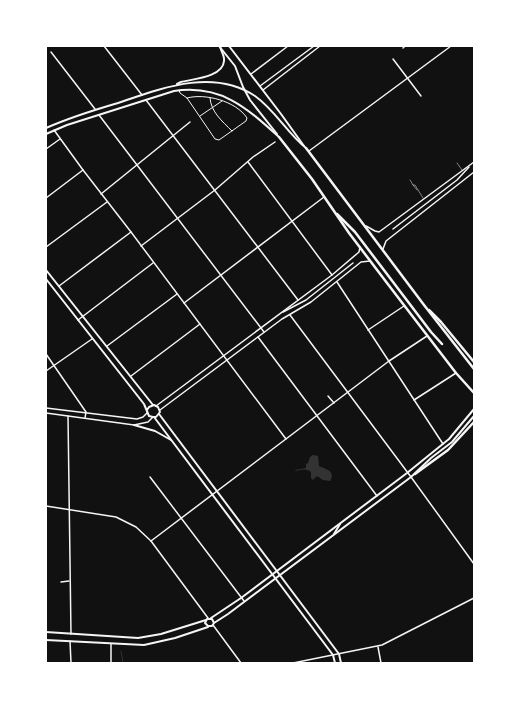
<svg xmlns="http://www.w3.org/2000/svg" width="520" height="709" font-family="Overpass,sans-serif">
<rect width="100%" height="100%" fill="#111"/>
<path fill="#333" d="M313,455L318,456L319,466C324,469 332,469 332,477L330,481L323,480L317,476L313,480L311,478V472C305,468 301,470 296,471L295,470L306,468V464L308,463L310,457Z"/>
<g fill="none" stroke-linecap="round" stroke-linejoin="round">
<polyline stroke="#333" stroke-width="1" points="121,651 123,663"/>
<g stroke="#f5f5f5" stroke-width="0.5">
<polyline points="457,163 462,170"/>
<polyline points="410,180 413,185 415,185 423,198"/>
<polyline points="413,185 417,190"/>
</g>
<g stroke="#f5f5f5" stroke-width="1">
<path d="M179,90L180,93L187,98L215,139L219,140L246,121L247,118C236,101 205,93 187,98"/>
<path d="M210,98C211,112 222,121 232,131"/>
<polyline points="200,116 222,101"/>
</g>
<g stroke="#f5f5f5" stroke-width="1.5">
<polyline points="104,46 142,95"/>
<polyline points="403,48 405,46"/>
<polyline points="51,52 95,109"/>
<polyline points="393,59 421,96"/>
<polyline points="251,74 288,46"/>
<polyline points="260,86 314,46"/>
<polyline points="263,90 320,46"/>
<polyline points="146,100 298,300"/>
<polyline points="99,115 264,332"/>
<polyline points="54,130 83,170 131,232 286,439"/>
<polyline points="46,149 60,139"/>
<polyline points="248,162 332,275"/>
<polyline points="101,194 190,122"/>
<polyline points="46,198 83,170"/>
<polyline points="141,246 215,190 253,157 275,142"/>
<polyline points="46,247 107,202"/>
<polyline points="337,282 443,444"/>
<polyline points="59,286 131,232"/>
<polyline points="184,303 324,197"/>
<polyline points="290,315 411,477 474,564"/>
<polyline points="78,320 153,263"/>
<polyline points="368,330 404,306"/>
<polyline points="258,337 377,496"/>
<polyline points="107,346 177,294"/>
<polyline points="46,354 86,412 85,418"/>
<polyline points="46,371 92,339"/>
<polyline points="131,376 200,324"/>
<polyline points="328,396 334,403"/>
<polyline points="414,400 456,373"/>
<polyline points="68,416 71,634"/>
<polyline points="150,477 244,601"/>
<polyline points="46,506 116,517 136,527 151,541 208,618"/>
<polyline points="151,541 389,361 427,336"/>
<polyline points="61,582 69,581"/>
<polyline points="213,625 241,663"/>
<polyline points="70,641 71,663"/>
<polyline points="378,647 381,663"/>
<polyline points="111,663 111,644"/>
<polyline points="293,663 382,645 474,598"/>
</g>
<g stroke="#f5f5f5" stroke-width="1.5">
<polyline points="309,151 451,46"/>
<polyline points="366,226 375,231 379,232 474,162"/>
<polyline points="393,229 457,180 469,167"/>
<polyline points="383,249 386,241 474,172"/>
<polyline points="283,312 306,300 353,263"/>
<polyline points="156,406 332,275 359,252 360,247"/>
<polyline points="46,408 137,419 143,417 147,413"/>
<polyline points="160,410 282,319 311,302 361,262 370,261"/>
<polyline points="46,413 134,425 148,422 153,417"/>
</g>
<g stroke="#f5f5f5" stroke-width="2">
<polyline points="46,270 153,405"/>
<polyline points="46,279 144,404 149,416 153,417 156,417 160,412 158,407 154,405 149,407 147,410"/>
<polyline points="159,414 339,654 341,663"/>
<polyline points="154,417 333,655 335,663"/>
<polyline points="134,425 155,431 171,440"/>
<polyline points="334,534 340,524"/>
<polyline points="211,618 241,598 407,473 449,439 474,409"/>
<polyline points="214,623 212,619 207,619 205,623 208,626 212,626 214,623 228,614 411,477 431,458 452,442 474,416"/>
<polyline points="46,632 138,638 161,634 206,620"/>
<polyline points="46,640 144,645 175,638 208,627"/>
</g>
<g stroke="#f5f5f5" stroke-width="2">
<polyline points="219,46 235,66 243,87 250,100 277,134"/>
<polyline points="229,46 281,114 304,146"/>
<path d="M177,84L181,82C193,79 223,77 224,61C225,56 221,52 220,46"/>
<path d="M46,128C69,118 94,110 118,103C162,88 213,68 255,96C275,110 287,133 306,148"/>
<path d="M46,134L67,125L174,91C221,84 247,108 279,137"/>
</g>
<g stroke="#f5f5f5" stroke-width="2.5">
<polyline points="279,137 312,179 349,233 387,283 456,373 474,393"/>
<polyline points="306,148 424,305 474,369"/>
<polyline points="337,214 355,232 431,332 442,344"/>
<polyline points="429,310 441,322 474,362"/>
<polyline points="415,474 448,450 474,422"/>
</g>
</g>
<rect width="520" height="709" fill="none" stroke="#ffffff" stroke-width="94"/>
</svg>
